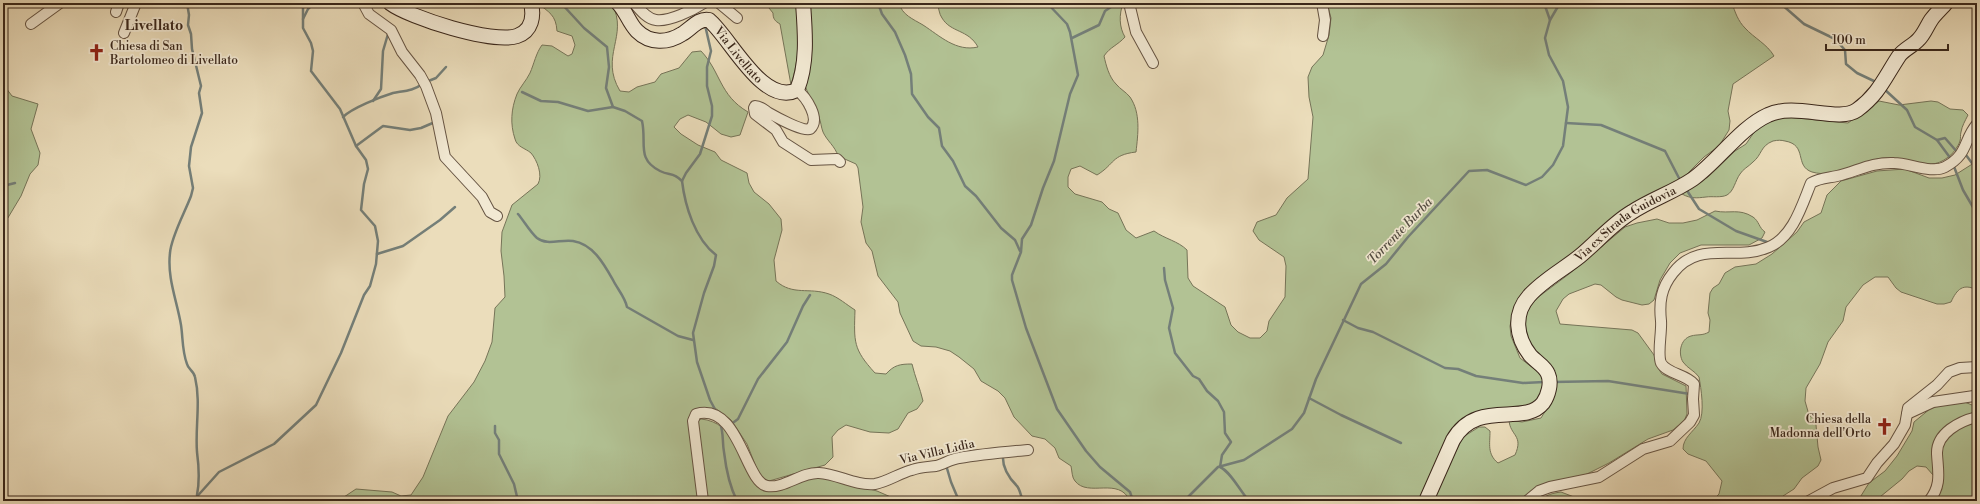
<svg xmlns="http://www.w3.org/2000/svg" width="1980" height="504" font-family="'Libre Bodoni',serif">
<rect width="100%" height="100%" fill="#ebddbb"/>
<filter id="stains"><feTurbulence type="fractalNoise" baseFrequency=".005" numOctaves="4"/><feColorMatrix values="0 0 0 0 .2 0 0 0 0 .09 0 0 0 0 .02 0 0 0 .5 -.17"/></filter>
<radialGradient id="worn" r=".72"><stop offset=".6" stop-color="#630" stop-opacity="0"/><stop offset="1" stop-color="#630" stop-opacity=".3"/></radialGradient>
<g fill="#b2c294" stroke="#767458">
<path d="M537,3L612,4C629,36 599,56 620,91L629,92L637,87L655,82L661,74L679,68L692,52L701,51C721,72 719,95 748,112L740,135L731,137L721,134L706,122L688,115L680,119L674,127L681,134L698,145L715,152L721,160L747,173L749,183L754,192L769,204L781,219L782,230L774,260L776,281C793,296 809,287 829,294C838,297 847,305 855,310C854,342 853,349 875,373L886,374C894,365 900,364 912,364C915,377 920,388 923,401L917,409L908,413L898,429L889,433L870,432L846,425L838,430L832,437L833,457L825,465L769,481L760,477L747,444L731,420L715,408L695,410L689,417L700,501H338L356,489L392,492L401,496L411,495L423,477L448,416L474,382L485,361L492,342L495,308L505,297L504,276L501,251L502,232L512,205L538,184C543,175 537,160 531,153C525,148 517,147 515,139C510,124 511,109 517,94C520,87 526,81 530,73C534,64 536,53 542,45L552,46L568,56L572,54L575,45L572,36L557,31C556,15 549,12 537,3Z"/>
<path d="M765,3H799C801,30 799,59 791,85L780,24C775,21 773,19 773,13Z"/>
<path d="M807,3H899C902,15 913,19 923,25C940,36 956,52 978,47C968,29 951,33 942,18C939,14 939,8 937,3H1123C1119,15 1119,27 1125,37C1118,45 1110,47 1104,56C1106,65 1109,77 1116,84C1120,89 1126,92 1130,97C1141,113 1138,134 1136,152C1111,155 1115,164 1097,175L1080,166L1071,169L1068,177V187L1075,194L1102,202L1109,209L1118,213L1126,230L1136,238L1154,231C1165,239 1178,241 1187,250L1188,278L1193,286L1225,307L1231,325L1238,332L1250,338H1260L1267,331L1269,321L1285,297L1286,266L1284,257L1259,240L1253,231L1257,222L1276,215L1287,198L1308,179L1313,117L1309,97L1308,77L1312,67L1323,55L1329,35L1331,18L1327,3H1732C1735,12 1738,21 1745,28C1754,38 1767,44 1774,56L1733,84L1728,111L1730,121L1729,130L1719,146L1704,157L1680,181L1514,309L1510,326L1511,336L1520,358L1542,375L1546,384L1535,405L1478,414L1431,476L1418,501H1130C1119,476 1088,498 1075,481C1072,478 1072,471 1071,466L1059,458L1055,448L1045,439L1032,436L1014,417L1005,398L998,391L981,381L974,369L959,357L950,351L936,347L921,346L913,341L900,313L898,302L878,276L872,251L866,243L861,222L863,207L858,168L856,164L838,156C835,146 827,141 823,132C821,127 821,122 819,117C815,104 807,94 804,82Z"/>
<polygon points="3,84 12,96 38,104 31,129 40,153 38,165 30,174 21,196 3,226"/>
<path d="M1879,101L1899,105L1931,101L1938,102L1950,109L1963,110L1968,115C1965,121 1962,126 1961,132C1960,135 1961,138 1960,141C1958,147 1952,155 1947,158C1927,173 1907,156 1883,158C1860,161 1836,179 1812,172C1794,166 1808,145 1785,141C1781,140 1778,140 1773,141C1760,146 1762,155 1753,162C1748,167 1743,169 1740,174C1735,181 1734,191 1727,195C1721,198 1712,196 1706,197C1697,198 1691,199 1682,194L1686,189L1708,177L1735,151L1746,144L1757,128L1777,116L1848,123Z"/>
<path d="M1977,161V290C1963,283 1957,289 1951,302L1944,304H1937L1901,292L1896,288L1888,277H1875L1863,285L1846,307L1843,321L1828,342L1820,364L1806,388L1805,401L1809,415L1814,419L1816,425L1818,447L1821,460L1818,466L1802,478L1794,489L1783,496L1780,501H1712L1719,494L1722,481L1706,461L1688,454L1683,449C1683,438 1693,432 1699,423C1705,413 1701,388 1699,377C1695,371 1687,368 1683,362C1678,354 1680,339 1691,336C1698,334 1702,336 1709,332L1710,320L1708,313L1710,293L1713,288L1719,284L1725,273L1735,267L1756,264L1772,254L1797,232L1804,222L1821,213L1827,195L1841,181L1877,171L1905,169L1929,178H1942L1955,175Z"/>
<path d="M1715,211C1730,214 1739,208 1753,217C1759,221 1759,228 1765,232L1762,238L1749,245H1701L1680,253L1670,263L1660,280L1654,300L1649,304L1642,305L1622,300L1616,297L1601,285L1595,284L1569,294L1563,299L1556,311L1560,324L1632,330L1638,333L1654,355L1658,368L1662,374L1686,386L1687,414L1684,421L1673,430L1648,439L1609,463L1583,476L1534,489L1520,501H1431L1463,437L1479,427H1485L1490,431C1490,444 1487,454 1498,463L1515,455C1524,435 1510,436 1509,420L1522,422L1541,418L1549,405L1556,388L1530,344L1525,331V313L1537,298L1569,274L1625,227L1637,223L1657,219L1669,223H1683L1697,220Z"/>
<polygon points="1962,401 1977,407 1977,501 1933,501 1941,484 1926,467 1917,466 1909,471 1902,479 1875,501 1860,501 1859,499 1869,483 1885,471 1897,456 1912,431 1914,422 1931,408 1952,402"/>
<path d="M701,419C734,422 744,460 756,485L819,476L877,491L900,501H707L697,422Z"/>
<path d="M1561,492L1574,497L1602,501H1540C1545,495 1553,493 1561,492Z"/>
</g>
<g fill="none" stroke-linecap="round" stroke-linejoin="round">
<g stroke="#747f79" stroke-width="2.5">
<path d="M187,3L189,15L188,25L191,34L192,49L201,86L199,93L202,113L191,147L189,166L193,188L191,196C185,212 171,237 170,253C167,278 177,301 181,325C183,338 182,351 187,364C188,369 194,371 195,377C201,402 195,427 197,452C199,467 200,480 197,495"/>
<path d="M561,3L584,28L607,47L609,67L606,88L613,107L625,111L642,121C647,143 636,159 660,171C670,176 673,172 682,181C685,206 695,239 716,255L714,266L704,293L693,333L697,362L710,400L717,413"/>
<polyline points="878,3 882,14 895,32 905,55 911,74 912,94 928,117 939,128 942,146 953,161 965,186 976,196 1001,228 1015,240 1020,251"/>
<polyline points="1047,3 1067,24 1070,32 1078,75 1070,94 1054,161 1043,188 1031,225 1022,239 1021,252 1012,275 1012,280 1026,328 1057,409 1086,451 1100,467 1130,492 1133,501"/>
<polyline points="1544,3 1550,20"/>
<polyline points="1780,3 1804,24 1835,39 1845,50 1846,64 1857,73 1876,82"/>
<polyline points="303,19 308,9 314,3"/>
<polyline points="1072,38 1099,25 1105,11 1117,3"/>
<polyline points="426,82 436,78 446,67"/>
<polyline points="1883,88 1907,110 1915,127 1937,140 1951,159"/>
<polyline points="522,92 541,101 558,102 588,111 613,107"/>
<polyline points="373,101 381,89 383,51 388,34"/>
<path d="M343,117C352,108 380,97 393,93C403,91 414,91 422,84"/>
<polyline points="1566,123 1601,125 1665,151 1681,182"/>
<polyline points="1937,140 1945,138 1958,153"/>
<polyline points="356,146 383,126 410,130 421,128 435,122"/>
<polyline points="1963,154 1966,155 1977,170"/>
<polyline points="1953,164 1963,190 1977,214"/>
<polyline points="682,181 686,173 700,154 712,116 712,106 707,86 707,67 711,51 705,25"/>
<polyline points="3,186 15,183"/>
<polyline points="1686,189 1699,209 1736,231 1767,242"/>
<path d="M518,214C524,221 530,232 537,238C547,246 561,239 573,241C593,244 604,264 613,280C618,290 625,297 627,307L678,336L693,340"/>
<polyline points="377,254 403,246 440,220 455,207"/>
<path d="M1164,268L1165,280L1173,308L1169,328L1175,353L1193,376L1199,379L1207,391L1218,401L1224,412L1225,433L1231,442L1222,455L1220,467C1231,472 1240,491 1249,501"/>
<polyline points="1343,320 1358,328 1373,332 1445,368 1458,369 1476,376 1523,383 1544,382"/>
<polyline points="1553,382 1608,381 1690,394"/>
<polyline points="1309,398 1341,415 1401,443"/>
<path d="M720,423C724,434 722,441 724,452C726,469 729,485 737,501"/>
<polyline points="730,425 738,419 758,379 787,342 803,306 810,295"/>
<polyline points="495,426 495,433 499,440 499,454 514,484 518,501"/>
<path d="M1003,455C1002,467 1009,478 1017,486C1020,489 1021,497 1023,501"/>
<polyline points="946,465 951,482 959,501"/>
<polyline points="193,501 219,472 274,444 316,405 341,353 364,295 370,286 376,264 378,241 375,226 361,210 364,184 368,169 366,160 356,146 340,109 311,71 313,51 311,43 303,28 303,3"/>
<polyline points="1184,501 1218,467 1244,460 1292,429 1304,413 1316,379 1361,284 1386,264 1408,237 1469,171 1487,170 1526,185 1542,177 1553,165 1563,146 1568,107 1563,81 1549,55 1545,38 1550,20 1560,3"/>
</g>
<defs>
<g id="street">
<polyline points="363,3 369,14 391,30 402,52 420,75 426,86 436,113 445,157 482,197 490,212 497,216"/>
<path d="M634,3C640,10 647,19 656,20C669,22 693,10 704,3"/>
<polyline points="719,3 737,18"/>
<polyline points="1129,3 1136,32 1153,63"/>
<polyline points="1322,3 1325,20 1323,36"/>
<polyline points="116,12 119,3"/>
<polyline points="31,24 60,3"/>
<polyline points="124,33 136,3"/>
<path d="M797,90C806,97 821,119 810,129C803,132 776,117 769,113C764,110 761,106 755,106L754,108L755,114L776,130L783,142L811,160L837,159L840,162"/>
<polyline points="1907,414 1933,402 1974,396 1977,398"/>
<path d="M703,501L693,421L696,414C739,402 745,482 767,486C784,489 801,472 819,473C838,474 855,486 875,484C887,482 900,473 912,470C920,467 928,467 936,466C944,464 951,459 959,458C981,454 1005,452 1028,450"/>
<path d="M1527,501L1539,491L1550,487L1599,477L1643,449L1670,441L1690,422L1694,415L1693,399L1694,384C1686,374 1667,374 1661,363C1657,354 1662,332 1661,321C1659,302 1661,288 1673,273C1699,239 1735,262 1769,247C1793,237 1802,205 1811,183C1819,178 1828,178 1837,176C1858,171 1871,162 1894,163C1909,163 1932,174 1945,167C1969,154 1963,140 1977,124"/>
<polyline points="1809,501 1833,488 1867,478 1877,463 1894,444 1905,425 1908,408 1937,385 1949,372 1960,368 1977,367"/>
<path d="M1929,501C1942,485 1938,472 1937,454C1936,433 1960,421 1977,417"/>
</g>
<g id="secondary">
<path d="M390,3C410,18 493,44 517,36C532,31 534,16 531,3"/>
<path id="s1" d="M618,3C626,11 629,23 637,31C650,44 668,43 682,34C691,29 698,18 709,20C730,37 763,107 797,90C808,63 805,31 803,3"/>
<path id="s2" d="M1426,501L1453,440C1477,398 1524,427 1543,403C1548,396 1552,383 1548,374C1545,366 1536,362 1530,355C1516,337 1513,314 1529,296C1543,280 1564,269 1580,256C1597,242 1613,223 1632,212C1652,199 1674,192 1693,179C1717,162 1741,127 1768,115C1795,102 1839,123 1857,110C1879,94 1885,77 1899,56C1904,49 1913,46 1919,39C1924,34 1927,26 1931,20C1935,14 1942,8 1946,3"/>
</g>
</defs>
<use href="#street" stroke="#665443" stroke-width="12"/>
<use href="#secondary" stroke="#3a271b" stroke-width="16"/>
<use href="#street" stroke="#f2e9d3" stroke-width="10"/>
<use href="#secondary" stroke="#f2e9d3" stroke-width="14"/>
</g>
<defs>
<symbol id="church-bare" viewBox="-9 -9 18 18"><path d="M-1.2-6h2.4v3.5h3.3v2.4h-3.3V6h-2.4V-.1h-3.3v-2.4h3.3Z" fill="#8f2418" stroke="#f2e9d3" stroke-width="2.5" paint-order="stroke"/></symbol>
</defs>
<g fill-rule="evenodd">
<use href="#church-bare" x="84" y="40" width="25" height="25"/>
<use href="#church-bare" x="1872" y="414" width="25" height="25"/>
</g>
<g text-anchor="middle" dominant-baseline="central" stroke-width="3.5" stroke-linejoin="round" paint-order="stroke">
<g font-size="12" fill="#3a271b" stroke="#f2e9d3" text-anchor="start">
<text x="110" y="46">Chiesa di San<tspan x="110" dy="14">Bartolomeo di Livellato</tspan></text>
<text x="1871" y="419" text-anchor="end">Chiesa della<tspan x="1871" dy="14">Madonna dell'Orto</tspan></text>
</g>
<g font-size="12" fill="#3a271b" stroke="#f2e9d3">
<text stroke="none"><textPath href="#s1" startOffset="160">Via Livellato</textPath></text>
<text stroke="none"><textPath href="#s2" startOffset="411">Via ex Strada Guidovia</textPath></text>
<text transform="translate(937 452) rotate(-13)">Via Villa Lidia</text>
</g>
<g font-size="13" font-style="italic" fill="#524c42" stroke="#f2e9d3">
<text transform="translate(1400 231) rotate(-46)">Torrente Burba</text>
</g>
<g font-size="14" font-weight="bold" fill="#3a271b" stroke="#f2e9d3">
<text x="154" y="26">Livellato</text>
</g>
</g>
<rect width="1980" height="504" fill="none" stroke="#ebddbb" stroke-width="16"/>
<rect x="4" y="4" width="1972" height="496" fill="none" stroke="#3a271b" stroke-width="2"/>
<rect x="8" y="8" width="1964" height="488" fill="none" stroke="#3a271b"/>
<path d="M1826 44v6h122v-6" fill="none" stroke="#3a271b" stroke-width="2"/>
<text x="1832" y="44" font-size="12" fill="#3a271b" stroke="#f2e9d3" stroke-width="3" paint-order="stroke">100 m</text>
<rect width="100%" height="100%" filter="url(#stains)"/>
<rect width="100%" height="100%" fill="url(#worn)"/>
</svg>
